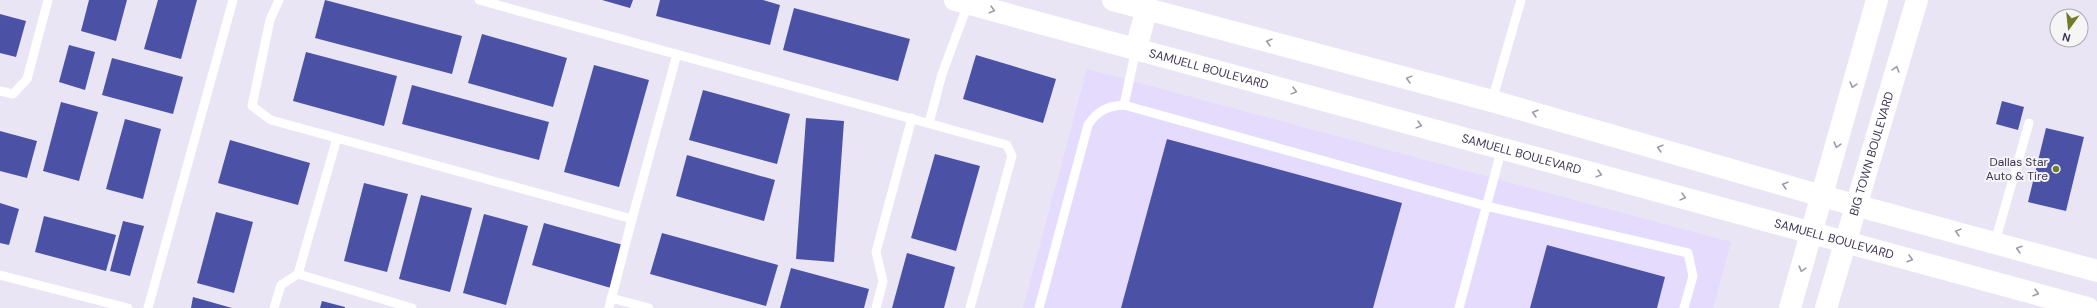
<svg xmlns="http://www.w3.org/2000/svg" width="2097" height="308" font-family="'DM Sans',sans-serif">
<rect width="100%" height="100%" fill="#e9e5f5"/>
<polygon fill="#e4dbfd" points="1087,69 1731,242 1713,308 1023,308"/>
<g fill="#4b52a6">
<polygon points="89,0 127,0 116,41 81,31"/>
<polygon points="158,0 197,0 181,59 144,49"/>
<polygon points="325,0 462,36 452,74 315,38"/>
<polygon points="602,0 633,0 630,8"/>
<polygon points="660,0 763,0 780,5 770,45 656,16"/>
<polygon points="794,8 910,39 898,81 783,50"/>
<polygon points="0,14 26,21 16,57 0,53"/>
<polygon points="482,34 567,58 553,107 468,83"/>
<polygon points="69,45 95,52 85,90 59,82"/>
<polygon points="306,52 397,76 384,126 293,101"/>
<polygon points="976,55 1056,79 1043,123 963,99"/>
<polygon points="112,58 183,77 173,114 102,95"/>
<polygon points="594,65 649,80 619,187 564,172"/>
<polygon points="412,85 549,122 539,160 402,124"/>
<polygon points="703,90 790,114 777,164 689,140"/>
<polygon points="2002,101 2024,107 2018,130 1996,124"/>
<polygon points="61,102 98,112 79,181 43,171"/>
<polygon points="806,118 844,121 834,262 796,259"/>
<polygon points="125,119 161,129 143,199 106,189"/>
<polygon points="2046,128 2084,137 2066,211 2028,202"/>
<polygon points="0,131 37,141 27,178 0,171"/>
<polygon points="1167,139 1402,203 1373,308 1121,308"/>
<polygon points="230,140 310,163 298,205 218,183"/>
<polygon points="935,154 980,166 956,251 911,238"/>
<polygon points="687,155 775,180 764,221 676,196"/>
<polygon points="364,183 408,194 387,272 344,261"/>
<polygon points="421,195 472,208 450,292 399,279"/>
<polygon points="0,203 19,209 9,245 0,243"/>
<polygon points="216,212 253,222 234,293 197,283"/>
<polygon points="484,214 528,226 506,305 463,293"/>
<polygon points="44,216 116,235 106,271 35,252"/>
<polygon points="123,221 144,226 130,276 110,271"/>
<polygon points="544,223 623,245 611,288 532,265"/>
<polygon points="662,233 778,265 766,306 650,274"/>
<polygon points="1547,245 1665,277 1657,308 1530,308"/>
<polygon points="907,253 955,267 944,308 892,308"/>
<polygon points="791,268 869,289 864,308 780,308"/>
<polygon points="193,297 232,308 191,308"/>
<polygon points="322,301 345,307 345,308 320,308"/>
</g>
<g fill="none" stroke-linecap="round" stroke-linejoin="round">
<g stroke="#fff" stroke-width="9">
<polyline points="279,0 270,20 252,106 271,120 632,219 609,308"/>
<polyline points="479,0 1007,145 1012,156 970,308"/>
<polyline points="0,91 13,94 27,79 48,0"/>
<polyline points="1492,101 1521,0"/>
<polyline points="1124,105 1136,49"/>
<polyline points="929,123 942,74 968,4"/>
<polyline points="632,219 677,54"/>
<polyline points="1995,242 2029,123"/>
<polyline points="298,274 337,138"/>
<polyline points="0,275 128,308"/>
<polyline points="611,298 649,308"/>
<polyline points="148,308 233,0"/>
<polyline points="274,308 281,285 298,274 412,308"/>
<polyline points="876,308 883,281 876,252 912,118"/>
<path d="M1039,308L1088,125C1097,111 1107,106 1124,105L1486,206L1688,253L1693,276L1684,308"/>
<polyline points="1459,308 1502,148"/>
</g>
<g stroke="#fff" stroke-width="22">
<path id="s1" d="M955,0L2088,308"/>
<polyline points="1113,0 1492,101 1822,196 2097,271"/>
<polyline points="1136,48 1147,9"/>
<polyline points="1790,308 1877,0"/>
<path id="s2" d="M1826,308L1917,0"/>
</g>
</g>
<defs><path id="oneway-chevron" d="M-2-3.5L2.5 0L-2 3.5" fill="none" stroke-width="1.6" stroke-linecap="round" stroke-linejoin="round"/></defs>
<g stroke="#9f9aaa">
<use href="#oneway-chevron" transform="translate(992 10) rotate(15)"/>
<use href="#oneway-chevron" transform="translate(1269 42) rotate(-165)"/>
<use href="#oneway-chevron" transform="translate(1896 69) rotate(-74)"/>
<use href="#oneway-chevron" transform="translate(1409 79) rotate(-165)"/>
<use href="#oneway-chevron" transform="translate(1853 85) rotate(106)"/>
<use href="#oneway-chevron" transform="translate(1294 91) rotate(15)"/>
<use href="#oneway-chevron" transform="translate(1535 113) rotate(-164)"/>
<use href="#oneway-chevron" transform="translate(1419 125) rotate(15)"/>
<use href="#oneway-chevron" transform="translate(1837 145) rotate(106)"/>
<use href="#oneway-chevron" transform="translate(1660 148) rotate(-164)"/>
<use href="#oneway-chevron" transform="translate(1599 174) rotate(15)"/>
<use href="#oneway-chevron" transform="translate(1785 185) rotate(-164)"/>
<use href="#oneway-chevron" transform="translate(1683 197) rotate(15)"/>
<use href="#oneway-chevron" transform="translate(1958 232) rotate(-165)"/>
<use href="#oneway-chevron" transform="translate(2019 249) rotate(-164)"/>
<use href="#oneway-chevron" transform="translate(1910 259) rotate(16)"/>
<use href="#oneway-chevron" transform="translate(1802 269) rotate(106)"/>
<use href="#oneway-chevron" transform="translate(2036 293) rotate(16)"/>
</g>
<circle fill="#717c29" stroke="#f5f5f5" stroke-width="1.5" cx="2056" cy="169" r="4"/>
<g text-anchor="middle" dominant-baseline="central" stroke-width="4" stroke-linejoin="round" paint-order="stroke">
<g font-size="12" fill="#3f3655" stroke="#f5f5f5">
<text stroke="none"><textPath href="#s1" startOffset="263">SAMUELL BOULEVARD</textPath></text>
<text stroke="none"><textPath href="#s1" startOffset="587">SAMUELL BOULEVARD</textPath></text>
<text stroke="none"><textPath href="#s2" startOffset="161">BIG TOWN BOULEVARD</textPath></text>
<text stroke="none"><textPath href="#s1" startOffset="911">SAMUELL BOULEVARD</textPath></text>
</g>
<g font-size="12" fill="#3f3655" stroke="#f5f5f5" text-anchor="end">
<text x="2048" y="162">Dallas Star<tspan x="2048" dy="14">Auto &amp; Tire</tspan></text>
</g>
</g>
<g transform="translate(2069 28) rotate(195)"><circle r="19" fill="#f5f5f5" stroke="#aca9b5"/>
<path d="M0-3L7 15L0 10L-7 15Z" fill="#717c29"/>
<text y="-6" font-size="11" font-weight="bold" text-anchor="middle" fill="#3f3655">N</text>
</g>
</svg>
